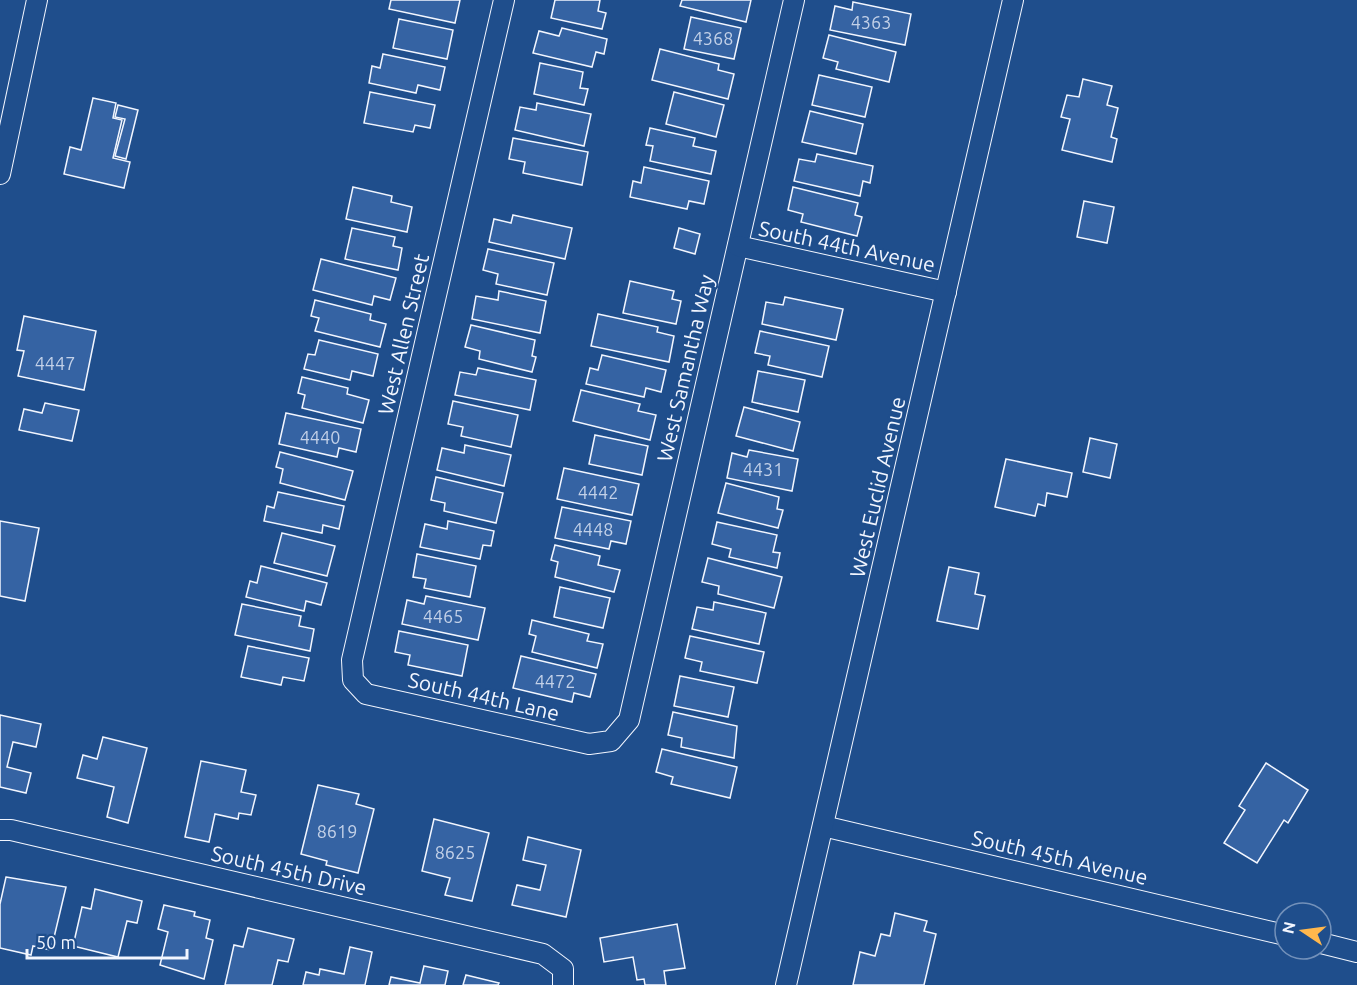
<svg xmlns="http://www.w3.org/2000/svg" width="1357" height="985" font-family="Ubuntu,sans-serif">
<rect width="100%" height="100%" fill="#1f4e8c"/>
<g fill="#3563a3" stroke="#f2f6ff" stroke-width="1.5">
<polygon points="391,0 460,0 455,23 389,9"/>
<polygon points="555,0 600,0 598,11 606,13 602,29 551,18"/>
<polygon points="682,0 751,0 746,22 680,6"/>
<polygon points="853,2 911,14 905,45 830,30 835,6 852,10"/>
<polygon points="691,17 741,28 734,59 684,49"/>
<polygon points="399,19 453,30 447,59 393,48"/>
<polygon points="562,28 607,39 604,54 596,52 592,67 533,53 539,31 559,36"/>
<polygon points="829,35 896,52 889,82 836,69 838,62 823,58"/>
<polygon points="660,49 719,64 718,70 734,74 728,99 652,80"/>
<polygon points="383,54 445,67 440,90 418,85 416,93 369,83 372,66 380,68"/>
<polygon points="540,63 583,72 580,88 588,89 584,105 534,94"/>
<polygon points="819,75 872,87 865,117 812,105"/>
<polygon points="1083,79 1112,86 1107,105 1118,108 1111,137 1117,139 1112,162 1062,150 1070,119 1061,117 1067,95 1079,97"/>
<polygon points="370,92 435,105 430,128 415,125 413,132 364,123"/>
<polygon points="674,92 724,105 716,137 666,124"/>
<polygon points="93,98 116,103 113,118 122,120 113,158 130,162 124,188 64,174 70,147 81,150"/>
<polygon points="537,103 591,114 584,146 515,130 520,107 536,110"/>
<polygon points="118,105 138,110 126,159 115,156 125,119 115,117"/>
<polygon points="810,111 863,124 856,154 802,142"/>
<polygon points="650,128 695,138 693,146 716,151 711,174 650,161 653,146 646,145"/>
<polygon points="513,138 588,152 582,185 523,173 525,162 509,159"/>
<polygon points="817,154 873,166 870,183 863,181 860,196 794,181 799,159 815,162"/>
<polygon points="644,167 709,181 704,204 689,201 687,209 630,197 633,181 641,183"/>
<polygon points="353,187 392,196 391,202 412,207 407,232 346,219"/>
<polygon points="793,187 858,203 855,215 862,217 857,236 801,222 803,214 788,210"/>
<polygon points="1084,201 1114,207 1107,243 1077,237"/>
<polygon points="513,215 572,228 565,259 489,242 494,219 511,223"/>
<polygon points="352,228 395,237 393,246 402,248 398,270 345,259"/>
<polygon points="679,228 700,234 695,254 674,248"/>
<polygon points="488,249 554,263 547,295 496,284 498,274 483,270"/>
<polygon points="321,259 396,278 390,300 374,296 372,305 313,290"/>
<polygon points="630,281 674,291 672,299 681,301 676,324 623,313"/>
<polygon points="499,291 546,301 540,333 472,319 476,296 498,300"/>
<polygon points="785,297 843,309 836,340 762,324 766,302 783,305"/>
<polygon points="315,300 371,314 370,320 386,324 380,347 315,331 319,318 311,316"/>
<polygon points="598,314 658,327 657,332 674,336 669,362 591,346"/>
<polygon points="24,316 96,331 84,390 18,376 24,351 17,350"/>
<polygon points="471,325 535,340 532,356 536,357 532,372 479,359 480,351 465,347"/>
<polygon points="760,331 829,346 822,377 768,365 770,356 755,353"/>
<polygon points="319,340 378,354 373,376 352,371 350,380 304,369 308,354 315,355"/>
<polygon points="602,355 666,370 661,392 646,388 644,397 586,384 590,368 598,370"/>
<polygon points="478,368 536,380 530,410 455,395 460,372 476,375"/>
<polygon points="758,371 805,380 798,412 752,402"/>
<polygon points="302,377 348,388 347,394 369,400 363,423 302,408 305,395 298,393"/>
<polygon points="581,390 640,404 638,411 656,415 650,440 573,421"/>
<polygon points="453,401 518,415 511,447 461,436 463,427 448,424"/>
<polygon points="45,403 79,410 72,441 19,430 24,409 42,413"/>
<polygon points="744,407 800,422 793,451 736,436"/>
<polygon points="286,413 361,429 356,452 339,448 337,457 279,444"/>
<polygon points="595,435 648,446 642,475 589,464"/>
<polygon points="1090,438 1117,444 1110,478 1083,472"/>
<polygon points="465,445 511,455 504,486 437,470 442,448 464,453"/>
<polygon points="749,450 798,459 792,491 727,478 732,453 747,457"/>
<polygon points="280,452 353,471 345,500 280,483 283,469 276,467"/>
<polygon points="1006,459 1072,473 1067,497 1047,493 1045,506 1038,504 1035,516 995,507"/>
<polygon points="564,468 639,484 632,515 557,499"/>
<polygon points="436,477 503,493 496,523 444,511 445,503 431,500"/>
<polygon points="726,483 779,497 777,509 783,510 778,528 718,513"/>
<polygon points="278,492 344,506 339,529 323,525 322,533 264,521 267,506 274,508"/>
<polygon points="562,507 631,521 626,544 611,541 609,549 555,538"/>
<polygon points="0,521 39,528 25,601 0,596"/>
<polygon points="448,521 494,531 491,546 483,545 480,559 420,547 425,524 447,529"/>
<polygon points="717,522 777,535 773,552 780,553 777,568 729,557 731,549 712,544"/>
<polygon points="282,533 335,546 327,576 274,563"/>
<polygon points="555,545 600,556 598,565 620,570 614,592 555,577 558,562 551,560"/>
<polygon points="417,554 476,566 470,597 424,588 426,579 413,577"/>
<polygon points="708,558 782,577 774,608 718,594 719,586 702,582"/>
<polygon points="261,566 327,583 321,605 306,601 304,611 246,597 250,581 257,583"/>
<polygon points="949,567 979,573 975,594 985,596 978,629 937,621"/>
<polygon points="560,587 610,598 603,628 554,617"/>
<polygon points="426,596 485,608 478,640 402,624 407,600 424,604"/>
<polygon points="714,602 766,613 759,644 692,629 697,607 713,610"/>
<polygon points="242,604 301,616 299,626 314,629 310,651 235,635"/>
<polygon points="532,620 589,634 587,641 603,644 597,668 532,652 536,636 529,634"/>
<polygon points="399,631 468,645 462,676 408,665 410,655 395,652"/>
<polygon points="690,636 764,652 757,683 700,671 702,662 685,658"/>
<polygon points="248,646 309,658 304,681 283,677 281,685 241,677"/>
<polygon points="521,656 596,674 590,697 574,693 572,702 513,688"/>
<polygon points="680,676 734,687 728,717 674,706"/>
<polygon points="673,712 737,726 734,758 681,747 682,738 668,735"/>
<polygon points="0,715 41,724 36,747 13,742 7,767 31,773 26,793 0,787"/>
<polygon points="103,737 147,748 128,823 107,817 114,787 77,778 83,755 97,759"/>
<polygon points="662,749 737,767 730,798 671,784 673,777 656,772"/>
<polygon points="201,761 246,770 241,792 256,795 251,815 239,813 238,819 215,814 209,842 185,837"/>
<polygon points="1266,763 1308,790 1288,823 1284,820 1257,863 1224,843 1245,810 1239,806"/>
<polygon points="318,785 359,794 356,804 374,809 358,873 326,865 327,861 301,854"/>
<polygon points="434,819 489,833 472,901 445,895 450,878 422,871"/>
<polygon points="528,837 581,850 566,917 512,905 517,885 540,890 546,865 523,860"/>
<polygon points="6,877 66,887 51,950 33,946 31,955 0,948 0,904"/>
<polygon points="95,889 142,901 137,923 127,921 118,957 73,946 82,907 91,909"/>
<polygon points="164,905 195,912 194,916 210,920 206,938 213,940 204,979 160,965 168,932 158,929"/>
<polygon points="895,913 927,921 924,931 936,934 924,985 853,985 860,952 875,956 881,934 890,936"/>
<polygon points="677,924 685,968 664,971 666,985 645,985 644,979 637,980 633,957 604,962 600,938"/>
<polygon points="248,928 294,939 288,962 278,960 272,985 225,985 234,945 243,947"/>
<polygon points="350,947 372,952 365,985 303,985 306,972 319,975 320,969 344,974"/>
<polygon points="424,966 448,971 445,985 389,985 391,977 420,983"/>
<polygon points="466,975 499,983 498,985 463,985"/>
</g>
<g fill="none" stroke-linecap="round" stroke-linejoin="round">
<defs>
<g id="minor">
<polyline points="504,0 352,660 353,680 366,694 589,744 611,741 629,720 794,0"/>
<polyline points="0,174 37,0"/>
<polyline points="738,246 946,292"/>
<polyline points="823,826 1285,935"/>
<polyline points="0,830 11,830 543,954 563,969 563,985"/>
<polyline points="1321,943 1357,952"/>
<polyline points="786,985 1013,0"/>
</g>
</defs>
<use href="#minor" stroke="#f2f6ff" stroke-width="22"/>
<use href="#minor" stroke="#1f4e8c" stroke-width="20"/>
</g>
<g text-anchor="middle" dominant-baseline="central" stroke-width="4.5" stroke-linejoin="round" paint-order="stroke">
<g font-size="18" fill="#c3d1e8">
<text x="871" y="22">4363</text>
<text x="713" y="38">4368</text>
<text x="55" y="363">4447</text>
<text x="320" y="437">4440</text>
<text x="763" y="469">4431</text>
<text x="598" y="492">4442</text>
<text x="593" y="529">4448</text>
<text x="443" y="616">4465</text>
<text x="555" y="681">4472</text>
<text x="337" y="831">8619</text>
<text x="455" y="852">8625</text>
</g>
<g font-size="21" fill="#f2f6ff" stroke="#1f4e8c">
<text transform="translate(847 246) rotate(12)">South 44th Avenue</text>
<text transform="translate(403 334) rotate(-77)">West Allen Street</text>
<text transform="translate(685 368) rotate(-77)">West Samantha Way</text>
<text transform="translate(877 487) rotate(-77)">West Euclid Avenue</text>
<text transform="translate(484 696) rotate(13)">South 44th Lane</text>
<text transform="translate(1060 857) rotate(13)">South 45th Avenue</text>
<text transform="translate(289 870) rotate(13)">South 45th Drive</text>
</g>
</g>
<g transform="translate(1303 931) rotate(283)"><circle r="28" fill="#1f4e8c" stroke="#7391ba" stroke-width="1.5"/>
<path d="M0-4.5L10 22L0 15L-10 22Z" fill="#ffb74d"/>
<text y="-9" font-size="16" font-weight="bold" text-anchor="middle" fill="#f2f6ff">N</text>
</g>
<path d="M27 949v9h160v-9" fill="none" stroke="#f2f6ff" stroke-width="3"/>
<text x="36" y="949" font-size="18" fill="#f2f6ff" stroke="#1f4e8c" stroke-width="4.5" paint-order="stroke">50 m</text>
</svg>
